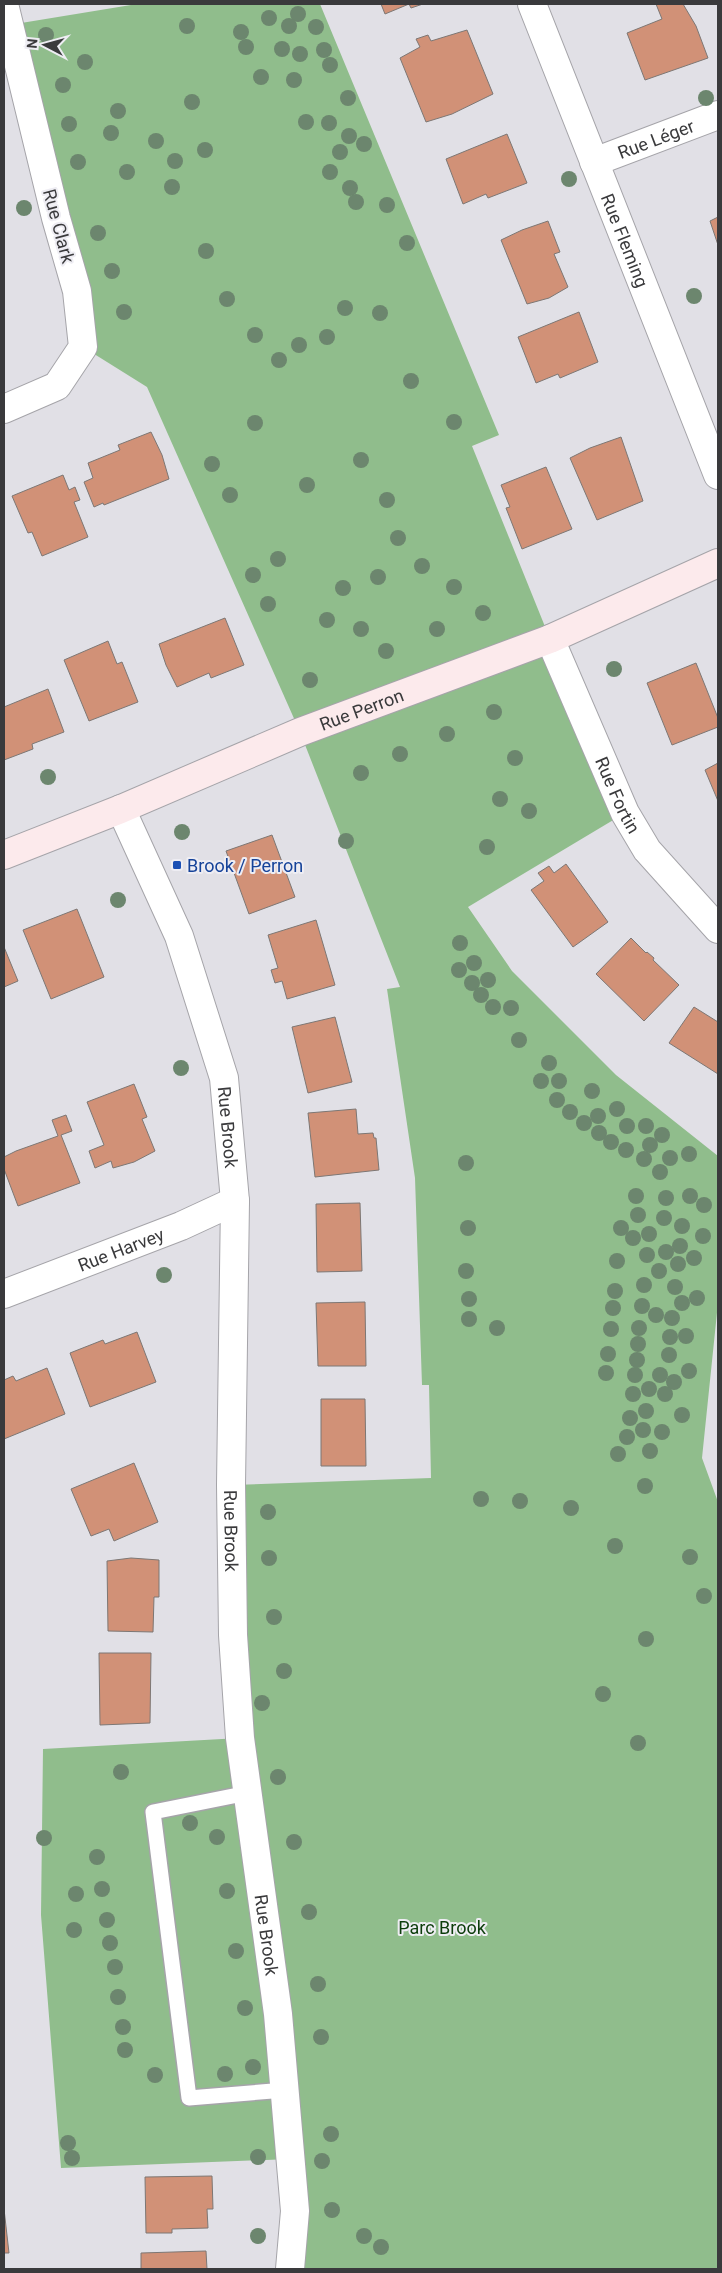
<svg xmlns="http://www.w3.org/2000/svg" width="722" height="2273" font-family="Roboto,sans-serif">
<rect width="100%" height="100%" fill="#e1e0e6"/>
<polygon fill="#90bd8c" points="137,4 320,4 499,435 472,446 550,639 625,813 468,907 512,971 616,1075 718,1156 718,1303 702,1458 718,1502 718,2269 290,2269 290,2159 61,2168 41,1915 43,1749 240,1738 231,1485 431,1478 429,1385 422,1385 415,1178 387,989 400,987 300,732 147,387 83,347 9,25"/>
<g fill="#d19177" stroke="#7d7774">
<polygon points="381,4 423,4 411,8 409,4 385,14"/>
<polygon points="656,4 683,4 696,26 708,58 645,80 627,33 662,19"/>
<polygon points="467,30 493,94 452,114 426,122 400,58 420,47 416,39 428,35 431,41"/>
<polygon points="507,134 527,183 488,198 486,194 463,204 446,159"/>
<polygon points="718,217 718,245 710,221"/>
<polygon points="548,221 560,252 554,254 568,287 549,298 527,304 501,240 522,230"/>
<polygon points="579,312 598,362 560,378 558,374 536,383 518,337"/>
<polygon points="151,432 162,455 169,479 104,505 103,503 94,507 84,482 93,478 88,463 120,450 118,445"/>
<polygon points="621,437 643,501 597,520 570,458 590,448"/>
<polygon points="546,467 572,529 522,549 506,508 510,507 501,485"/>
<polygon points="63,475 69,490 75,487 80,500 74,502 88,537 42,556 32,532 28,533 12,496"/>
<polygon points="225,618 244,665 211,678 209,673 177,687 166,665 159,644"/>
<polygon points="108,641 117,664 122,662 138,702 89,721 64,660"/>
<polygon points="696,663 718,718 718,727 672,745 647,683"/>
<polygon points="48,689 64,732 32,744 33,749 4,760 4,707"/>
<polygon points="718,763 718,801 705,770"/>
<polygon points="272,835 295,897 249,914 226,851"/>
<polygon points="566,864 608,922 573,947 531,890 544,881 538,873 549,866 554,873"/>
<polygon points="77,909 104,977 51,999 23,930"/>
<polygon points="316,920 335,985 287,999 282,981 275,983 271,970 278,968 268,935"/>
<polygon points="631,938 646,953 647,952 654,958 653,960 679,985 644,1021 596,974"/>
<polygon points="4,947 18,981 4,987"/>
<polygon points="694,1007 718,1022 718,1074 669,1043"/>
<polygon points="335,1017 352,1082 308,1093 292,1027"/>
<polygon points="134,1084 147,1117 142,1119 155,1151 134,1162 113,1168 111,1161 95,1168 89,1151 104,1145 87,1102"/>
<polygon points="356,1109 358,1134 373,1133 374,1138 376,1138 379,1170 315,1177 308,1113"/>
<polygon points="66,1115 72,1131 61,1135 80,1183 18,1206 4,1169 4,1157 16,1151 58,1136 52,1120"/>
<polygon points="360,1203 362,1271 317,1272 316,1204"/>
<polygon points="365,1302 366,1366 318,1366 316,1303"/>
<polygon points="137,1332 156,1382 90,1407 70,1353 103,1340 105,1344"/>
<polygon points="47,1368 65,1414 4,1439 4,1380 13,1376 16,1381"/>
<polygon points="321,1399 365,1399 366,1466 321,1466"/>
<polygon points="134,1463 158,1522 114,1541 109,1529 91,1536 71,1489"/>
<polygon points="131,1558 159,1560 159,1597 154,1597 153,1632 108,1631 107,1561"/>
<polygon points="99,1653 151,1653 150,1723 100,1725"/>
<polygon points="212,2176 213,2209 207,2209 208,2228 172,2229 172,2233 146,2233 145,2177"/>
<polygon points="4,2209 9,2253 4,2253"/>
<polygon points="206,2251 207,2269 141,2269 141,2253"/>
</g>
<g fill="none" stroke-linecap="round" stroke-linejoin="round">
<defs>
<polyline id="lane" points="248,1793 153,1812 189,2098 285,2090"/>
<g id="street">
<path id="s1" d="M532,4L718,475"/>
<path id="s2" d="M594,162L718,115"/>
<polyline points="4,409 57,386 83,347 77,291 56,218 4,4"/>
<path id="s3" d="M550,639L625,813L647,850L718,929"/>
<path id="s4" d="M121,809L179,936L224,1078L235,1201L231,1485L233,1635L240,1738L278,2014L295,2211L290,2269"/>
<path id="s5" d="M4,1294L181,1226L235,1201"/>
</g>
<g id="secondary">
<path id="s6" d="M4,855L121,809L300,732L550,639L718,563"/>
</g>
</defs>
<use href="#lane" stroke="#a5a4a9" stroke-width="18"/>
<use href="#street" stroke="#a5a4a9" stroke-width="30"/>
<use href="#secondary" stroke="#a5a4a9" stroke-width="30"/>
<use href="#lane" stroke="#fff" stroke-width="15"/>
<use href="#street" stroke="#fff" stroke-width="28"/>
<use href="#secondary" stroke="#fceaec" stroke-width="28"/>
</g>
<g fill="#6c866e">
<circle cx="298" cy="14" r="8"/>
<circle cx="269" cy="18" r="8"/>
<circle cx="187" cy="26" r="8"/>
<circle cx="289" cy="26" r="8"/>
<circle cx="316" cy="27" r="8"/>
<circle cx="241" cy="32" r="8"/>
<circle cx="46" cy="35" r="8"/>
<circle cx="246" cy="47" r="8"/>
<circle cx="282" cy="49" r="8"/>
<circle cx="324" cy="50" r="8"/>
<circle cx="300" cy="54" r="8"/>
<circle cx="85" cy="62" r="8"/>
<circle cx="330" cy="65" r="8"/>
<circle cx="261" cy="77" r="8"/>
<circle cx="294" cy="80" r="8"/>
<circle cx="63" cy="85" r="8"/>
<circle cx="348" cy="98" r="8"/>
<circle cx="706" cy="98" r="8"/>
<circle cx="192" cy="102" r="8"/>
<circle cx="118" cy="111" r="8"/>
<circle cx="306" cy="122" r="8"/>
<circle cx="329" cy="123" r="8"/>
<circle cx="69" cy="124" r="8"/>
<circle cx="111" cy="133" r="8"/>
<circle cx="349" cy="136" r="8"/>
<circle cx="156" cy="141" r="8"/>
<circle cx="364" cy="144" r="8"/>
<circle cx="205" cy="150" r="8"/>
<circle cx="340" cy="152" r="8"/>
<circle cx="175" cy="161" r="8"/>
<circle cx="78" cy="162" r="8"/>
<circle cx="127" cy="172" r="8"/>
<circle cx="330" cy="172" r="8"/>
<circle cx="569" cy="179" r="8"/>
<circle cx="172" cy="187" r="8"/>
<circle cx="350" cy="188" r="8"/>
<circle cx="356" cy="202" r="8"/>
<circle cx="387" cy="205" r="8"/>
<circle cx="24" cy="208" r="8"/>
<circle cx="98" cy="233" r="8"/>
<circle cx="407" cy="243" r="8"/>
<circle cx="206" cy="251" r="8"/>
<circle cx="112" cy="271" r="8"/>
<circle cx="694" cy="296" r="8"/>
<circle cx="227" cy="299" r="8"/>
<circle cx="345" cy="308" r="8"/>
<circle cx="124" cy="312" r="8"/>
<circle cx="380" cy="313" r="8"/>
<circle cx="255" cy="335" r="8"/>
<circle cx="327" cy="337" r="8"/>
<circle cx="299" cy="345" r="8"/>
<circle cx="279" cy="360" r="8"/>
<circle cx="411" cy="381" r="8"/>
<circle cx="454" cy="422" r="8"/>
<circle cx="255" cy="423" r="8"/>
<circle cx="361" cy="460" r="8"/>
<circle cx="212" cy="464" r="8"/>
<circle cx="307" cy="485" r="8"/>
<circle cx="230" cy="495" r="8"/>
<circle cx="387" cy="500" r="8"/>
<circle cx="398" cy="538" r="8"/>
<circle cx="278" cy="559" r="8"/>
<circle cx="422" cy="566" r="8"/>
<circle cx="253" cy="575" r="8"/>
<circle cx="378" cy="577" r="8"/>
<circle cx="454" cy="587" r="8"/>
<circle cx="343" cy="588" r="8"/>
<circle cx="268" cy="604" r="8"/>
<circle cx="483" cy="613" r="8"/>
<circle cx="327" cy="620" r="8"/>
<circle cx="361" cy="629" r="8"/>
<circle cx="437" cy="629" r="8"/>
<circle cx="386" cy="651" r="8"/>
<circle cx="614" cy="669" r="8"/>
<circle cx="310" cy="680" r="8"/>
<circle cx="494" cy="712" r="8"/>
<circle cx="447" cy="734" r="8"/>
<circle cx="400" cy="754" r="8"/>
<circle cx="515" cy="758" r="8"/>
<circle cx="361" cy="773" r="8"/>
<circle cx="48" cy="777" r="8"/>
<circle cx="500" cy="799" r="8"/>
<circle cx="529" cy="811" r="8"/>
<circle cx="182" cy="832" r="8"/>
<circle cx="346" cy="841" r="8"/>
<circle cx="487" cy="847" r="8"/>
<circle cx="118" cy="900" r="8"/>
<circle cx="460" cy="943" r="8"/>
<circle cx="474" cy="963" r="8"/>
<circle cx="459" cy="970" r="8"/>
<circle cx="488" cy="980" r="8"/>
<circle cx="472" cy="983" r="8"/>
<circle cx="481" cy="995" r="8"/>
<circle cx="493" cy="1007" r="8"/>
<circle cx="511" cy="1008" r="8"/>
<circle cx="519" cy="1040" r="8"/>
<circle cx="549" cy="1063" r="8"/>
<circle cx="181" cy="1068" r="8"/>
<circle cx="541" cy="1081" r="8"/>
<circle cx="559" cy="1081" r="8"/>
<circle cx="592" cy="1091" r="8"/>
<circle cx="557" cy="1100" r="8"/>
<circle cx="617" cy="1109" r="8"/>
<circle cx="570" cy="1112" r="8"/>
<circle cx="598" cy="1116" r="8"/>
<circle cx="584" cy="1123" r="8"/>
<circle cx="627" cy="1126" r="8"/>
<circle cx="646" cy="1126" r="8"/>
<circle cx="599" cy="1133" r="8"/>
<circle cx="662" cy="1135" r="8"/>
<circle cx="611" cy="1142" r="8"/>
<circle cx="650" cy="1145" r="8"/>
<circle cx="626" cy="1150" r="8"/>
<circle cx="689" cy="1154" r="8"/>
<circle cx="670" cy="1158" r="8"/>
<circle cx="644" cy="1159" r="8"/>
<circle cx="466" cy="1163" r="8"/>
<circle cx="660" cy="1172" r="8"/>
<circle cx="636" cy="1196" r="8"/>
<circle cx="690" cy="1196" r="8"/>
<circle cx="666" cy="1198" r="8"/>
<circle cx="704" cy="1205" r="8"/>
<circle cx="638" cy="1215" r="8"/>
<circle cx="664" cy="1218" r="8"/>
<circle cx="682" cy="1226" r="8"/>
<circle cx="468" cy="1228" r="8"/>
<circle cx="621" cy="1228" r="8"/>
<circle cx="649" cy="1234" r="8"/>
<circle cx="703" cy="1236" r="8"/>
<circle cx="633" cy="1238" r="8"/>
<circle cx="680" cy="1246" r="8"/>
<circle cx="666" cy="1252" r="8"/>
<circle cx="647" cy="1255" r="8"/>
<circle cx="694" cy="1258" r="8"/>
<circle cx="617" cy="1261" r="8"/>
<circle cx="678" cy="1264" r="8"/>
<circle cx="466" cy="1271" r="8"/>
<circle cx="659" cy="1271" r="8"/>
<circle cx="164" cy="1275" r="8"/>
<circle cx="644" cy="1285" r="8"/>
<circle cx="675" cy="1287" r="8"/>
<circle cx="615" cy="1291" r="8"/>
<circle cx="697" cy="1298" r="8"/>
<circle cx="469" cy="1299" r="8"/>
<circle cx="682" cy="1303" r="8"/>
<circle cx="642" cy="1306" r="8"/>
<circle cx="613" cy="1308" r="8"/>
<circle cx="656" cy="1315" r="8"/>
<circle cx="672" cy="1318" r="8"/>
<circle cx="469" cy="1319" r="8"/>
<circle cx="497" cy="1328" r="8"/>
<circle cx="639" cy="1328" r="8"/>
<circle cx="611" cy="1329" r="8"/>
<circle cx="686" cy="1336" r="8"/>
<circle cx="670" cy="1337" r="8"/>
<circle cx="638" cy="1344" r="8"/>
<circle cx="608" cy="1354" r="8"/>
<circle cx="669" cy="1355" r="8"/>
<circle cx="637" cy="1360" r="8"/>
<circle cx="689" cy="1371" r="8"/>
<circle cx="606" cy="1373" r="8"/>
<circle cx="635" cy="1375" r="8"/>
<circle cx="660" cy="1375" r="8"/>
<circle cx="674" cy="1382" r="8"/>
<circle cx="649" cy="1389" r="8"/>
<circle cx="633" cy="1394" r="8"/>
<circle cx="665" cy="1394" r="8"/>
<circle cx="646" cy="1411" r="8"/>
<circle cx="682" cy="1415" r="8"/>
<circle cx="630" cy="1418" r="8"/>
<circle cx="643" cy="1430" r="8"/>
<circle cx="662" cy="1432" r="8"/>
<circle cx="627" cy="1437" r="8"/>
<circle cx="650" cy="1451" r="8"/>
<circle cx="618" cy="1454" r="8"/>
<circle cx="645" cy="1486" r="8"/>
<circle cx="481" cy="1499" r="8"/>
<circle cx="520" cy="1501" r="8"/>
<circle cx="571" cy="1508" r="8"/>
<circle cx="268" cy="1512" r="8"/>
<circle cx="615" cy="1546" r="8"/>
<circle cx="690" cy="1557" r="8"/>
<circle cx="269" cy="1558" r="8"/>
<circle cx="704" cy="1596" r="8"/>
<circle cx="274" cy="1617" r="8"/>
<circle cx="646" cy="1639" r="8"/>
<circle cx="284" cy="1671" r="8"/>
<circle cx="603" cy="1694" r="8"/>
<circle cx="262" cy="1703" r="8"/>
<circle cx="638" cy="1743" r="8"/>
<circle cx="121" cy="1772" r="8"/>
<circle cx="278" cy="1777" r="8"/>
<circle cx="190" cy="1823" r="8"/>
<circle cx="217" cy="1837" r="8"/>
<circle cx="44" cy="1838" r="8"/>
<circle cx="294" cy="1842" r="8"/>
<circle cx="97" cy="1857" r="8"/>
<circle cx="102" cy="1889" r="8"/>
<circle cx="227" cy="1891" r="8"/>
<circle cx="76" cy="1894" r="8"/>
<circle cx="309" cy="1912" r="8"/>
<circle cx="107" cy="1920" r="8"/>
<circle cx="74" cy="1930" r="8"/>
<circle cx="110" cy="1943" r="8"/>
<circle cx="236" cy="1951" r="8"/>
<circle cx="115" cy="1967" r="8"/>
<circle cx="318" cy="1984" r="8"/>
<circle cx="118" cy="1997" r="8"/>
<circle cx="245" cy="2008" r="8"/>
<circle cx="123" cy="2027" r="8"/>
<circle cx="321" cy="2037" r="8"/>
<circle cx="125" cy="2050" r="8"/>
<circle cx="253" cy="2067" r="8"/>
<circle cx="225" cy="2074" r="8"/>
<circle cx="155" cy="2075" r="8"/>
<circle cx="331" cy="2134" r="8"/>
<circle cx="68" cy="2143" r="8"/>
<circle cx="258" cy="2157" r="8"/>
<circle cx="72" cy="2158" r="8"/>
<circle cx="322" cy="2161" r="8"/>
<circle cx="332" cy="2210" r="8"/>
<circle cx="258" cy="2236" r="8"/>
<circle cx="364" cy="2236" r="8"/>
<circle cx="381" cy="2247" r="8"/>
</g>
<rect fill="#1a4fb4" stroke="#eeedf3" stroke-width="2" x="172" y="860" width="10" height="10" rx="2.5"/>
<g text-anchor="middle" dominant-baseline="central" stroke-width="4" stroke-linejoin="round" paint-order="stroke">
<g font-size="18" fill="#3a3a3c" stroke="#eeedf3">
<text stroke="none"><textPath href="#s2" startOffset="66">Rue Léger</textPath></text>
<text transform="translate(59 226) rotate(75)">Rue Clark</text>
<text stroke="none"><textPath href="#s1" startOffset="254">Rue Fleming</textPath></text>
<text stroke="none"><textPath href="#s6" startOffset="386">Rue Perron</textPath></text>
<text stroke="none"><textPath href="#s3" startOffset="170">Rue Fortin</textPath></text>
<text stroke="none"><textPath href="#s4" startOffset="338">Rue Brook</textPath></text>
<text stroke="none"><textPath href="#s5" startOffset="125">Rue Harvey</textPath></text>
<text stroke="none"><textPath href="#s4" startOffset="742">Rue Brook</textPath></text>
<text stroke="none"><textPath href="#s4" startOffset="1148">Rue Brook</textPath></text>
</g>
<g font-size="18" fill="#164399" stroke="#eeedf3" text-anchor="start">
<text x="187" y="865">Brook / Perron</text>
</g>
<g font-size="18" fill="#0c3d0b" stroke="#eeedf3">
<text x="442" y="1927">Parc Brook</text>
</g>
</g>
<rect width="722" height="2273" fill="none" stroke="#3a3a3c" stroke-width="10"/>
<g transform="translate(45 45) rotate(276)" stroke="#eeedf3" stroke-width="4" paint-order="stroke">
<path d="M0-4L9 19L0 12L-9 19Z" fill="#3a3a3c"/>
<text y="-8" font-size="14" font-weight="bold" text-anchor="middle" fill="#3a3a3c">N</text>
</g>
</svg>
